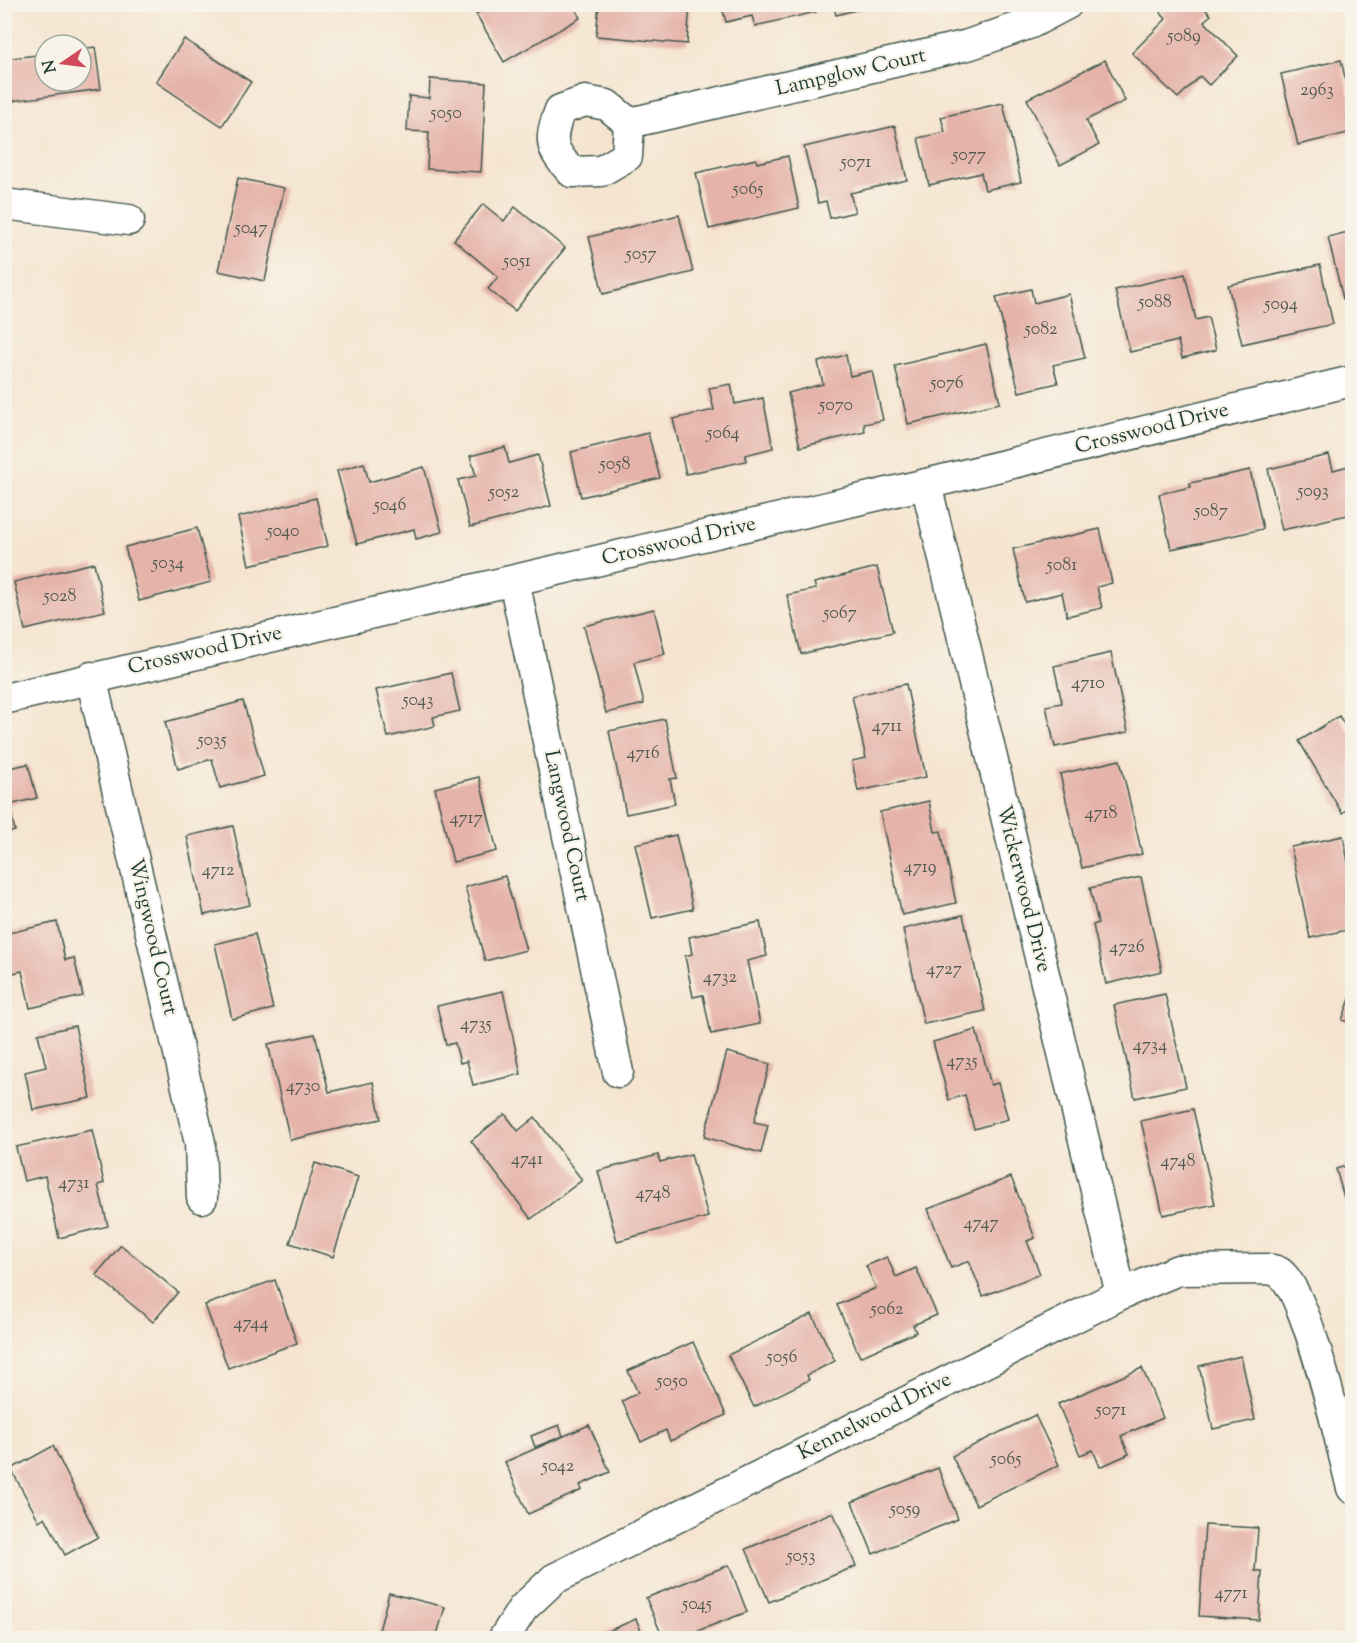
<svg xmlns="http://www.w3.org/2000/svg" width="1357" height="1643" font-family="'Sorts Mill Goudy',serif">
<rect width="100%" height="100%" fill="#f7f3e8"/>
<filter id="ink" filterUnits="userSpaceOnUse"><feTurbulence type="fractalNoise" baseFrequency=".0167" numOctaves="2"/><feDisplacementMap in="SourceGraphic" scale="12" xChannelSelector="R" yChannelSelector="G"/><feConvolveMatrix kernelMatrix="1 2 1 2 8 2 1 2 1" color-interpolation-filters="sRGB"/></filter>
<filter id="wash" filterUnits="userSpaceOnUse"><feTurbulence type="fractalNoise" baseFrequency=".008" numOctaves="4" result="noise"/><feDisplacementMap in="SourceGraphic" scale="24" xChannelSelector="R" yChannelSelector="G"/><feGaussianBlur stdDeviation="1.35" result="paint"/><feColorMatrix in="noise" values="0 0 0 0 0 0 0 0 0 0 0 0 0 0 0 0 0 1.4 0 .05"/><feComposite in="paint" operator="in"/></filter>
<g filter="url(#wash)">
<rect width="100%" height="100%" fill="#f5e5d0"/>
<g id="blocks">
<g fill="#e5b3a9">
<polygon points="493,4 573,4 580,18 504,62 476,14"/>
<polygon points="599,4 690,4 687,44 596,36"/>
<polygon points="721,4 814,4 816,12 755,26 752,16 726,22"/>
<polygon points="833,4 876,4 876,5 836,15"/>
<polygon points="1153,4 1200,4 1211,15 1204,21 1238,56 1209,85 1200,76 1178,98 1132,53 1166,19"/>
<polygon points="184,39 251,82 222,126 156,82"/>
<polygon points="95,47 101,89 4,102 4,59 45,54 45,81 81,81 81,49"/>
<polygon points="1105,60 1125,101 1086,120 1099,145 1060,165 1027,99"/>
<polygon points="1341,60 1352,108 1352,132 1298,145 1281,74"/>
<polygon points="430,79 486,83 481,172 427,169 429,132 407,131 409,96 429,98"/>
<polygon points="1003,103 1021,182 985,190 981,173 929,185 918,138 945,132 941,117"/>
<polygon points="895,126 907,180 850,193 855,212 830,218 826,201 818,203 804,147"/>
<polygon points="788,156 799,208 709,229 696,173 756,159 757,163"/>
<polygon points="238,178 284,188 265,281 218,271"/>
<polygon points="483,204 504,221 515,207 565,248 515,311 488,289 498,277 454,240"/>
<polygon points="679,215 693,272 603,294 589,237"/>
<polygon points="1352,231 1352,296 1343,299 1328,237"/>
<polygon points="1320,265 1333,324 1242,344 1228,285"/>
<polygon points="1185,274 1196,320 1208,317 1216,350 1182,358 1178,341 1130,352 1115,290"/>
<polygon points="1031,289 1034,303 1069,294 1085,358 1053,365 1058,383 1019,392 996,297"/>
<polygon points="986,344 1000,403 908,424 895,366"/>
<polygon points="846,355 850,376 872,371 883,420 864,424 865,432 800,447 788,393 823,384 818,362"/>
<polygon points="731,384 735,404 763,398 773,448 745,455 746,461 686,474 673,419 714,410 709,388"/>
<polygon points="648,433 660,478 581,497 571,452"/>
<polygon points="505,447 509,463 538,455 551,506 470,527 458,480 476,476 470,456"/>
<polygon points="1329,455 1333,470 1352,465 1352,514 1282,530 1268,469"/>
<polygon points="364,463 369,482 424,467 442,532 416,539 414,529 357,544 337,471"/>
<polygon points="1250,470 1263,529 1171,549 1159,494 1191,487 1190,483"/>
<polygon points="316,498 328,546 249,565 238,517"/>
<polygon points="197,528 211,582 139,601 125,547"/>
<polygon points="1100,529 1112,583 1097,587 1102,608 1067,616 1062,593 1025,602 1013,549"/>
<polygon points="94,563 105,611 25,630 14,582"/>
<polygon points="877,567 893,632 801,654 787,595 816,589 814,583"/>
<polygon points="654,609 665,654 634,662 644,704 606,713 584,626"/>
<polygon points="1111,653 1128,732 1055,747 1046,706 1062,703 1054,666"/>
<polygon points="451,673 460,711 433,717 435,726 388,737 376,690"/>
<polygon points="906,684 926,777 858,791 852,761 866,758 852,696"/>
<polygon points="243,701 264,776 220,788 212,759 178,769 165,722"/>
<polygon points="1339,716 1349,732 1352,730 1352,806 1342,813 1299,741"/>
<polygon points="665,719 677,778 670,779 675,804 626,814 609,731"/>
<polygon points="1120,760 1142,854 1082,868 1060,774"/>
<polygon points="28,764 37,798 9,805 15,831 4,833 4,769"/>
<polygon points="479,777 497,851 453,862 435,788"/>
<polygon points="929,801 935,832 941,831 956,903 902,915 880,812"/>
<polygon points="233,826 250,905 204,915 187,836"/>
<polygon points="676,835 693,909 652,918 635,844"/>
<polygon points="1343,836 1352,882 1352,929 1310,938 1291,847"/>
<polygon points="505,876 526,950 485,961 465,887"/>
<polygon points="1141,877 1162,971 1106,984 1093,925 1098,923 1090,888"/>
<polygon points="963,915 985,1011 924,1024 903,929"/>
<polygon points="57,922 65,960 74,958 83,996 30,1008 22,971 5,975 4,934"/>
<polygon points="760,922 767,956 747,961 760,1024 711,1034 703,995 693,997 685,956 692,954 689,937"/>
<polygon points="255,934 273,1009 232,1019 215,944"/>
<polygon points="503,991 521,1074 473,1085 467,1061 460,1063 455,1043 446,1045 437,1006"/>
<polygon points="1165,994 1186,1087 1135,1098 1114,1005"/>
<polygon points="1352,994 1352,1023 1342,1020"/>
<polygon points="75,1026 91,1098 33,1110 25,1072 46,1067 38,1034"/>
<polygon points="976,1030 991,1085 998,1083 1008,1119 974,1129 965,1095 949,1100 933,1042"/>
<polygon points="315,1034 329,1092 373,1082 381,1119 290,1140 268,1044"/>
<polygon points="727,1052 770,1064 754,1122 768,1125 761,1153 704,1137"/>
<polygon points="1193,1109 1215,1204 1163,1215 1141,1121"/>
<polygon points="505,1114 518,1131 535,1117 582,1180 531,1219 471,1141"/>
<polygon points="92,1130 104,1183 98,1185 108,1226 59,1238 45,1176 24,1181 16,1147"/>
<polygon points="691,1154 708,1217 617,1241 598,1171 658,1155 660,1162"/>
<polygon points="315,1163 358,1177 333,1257 290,1243"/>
<polygon points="1352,1164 1352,1226 1336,1169"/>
<polygon points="1011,1177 1035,1238 1027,1241 1040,1274 983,1296 969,1261 951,1268 928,1209"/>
<polygon points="121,1245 178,1292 153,1322 96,1275"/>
<polygon points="887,1257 896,1277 916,1268 937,1315 913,1325 916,1332 860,1357 837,1305 876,1288 866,1266"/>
<polygon points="275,1280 297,1343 228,1368 205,1305"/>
<polygon points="812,1314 835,1361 807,1375 809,1380 754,1407 728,1355"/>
<polygon points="693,1342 726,1415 670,1441 666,1430 641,1442 622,1401 638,1393 628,1371"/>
<polygon points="1241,1356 1255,1420 1213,1429 1199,1366"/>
<polygon points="1142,1368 1163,1418 1121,1436 1129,1454 1100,1467 1093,1450 1080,1455 1058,1404"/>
<polygon points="1035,1415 1059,1465 976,1505 952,1456"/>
<polygon points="559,1425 563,1436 535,1447 531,1436"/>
<polygon points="589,1425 610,1472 580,1485 582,1490 528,1514 505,1462"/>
<polygon points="53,1446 98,1537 65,1555 45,1517 39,1521 11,1469"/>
<polygon points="938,1468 958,1519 873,1554 852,1502"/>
<polygon points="833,1512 856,1566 769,1602 746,1549"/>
<polygon points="1205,1525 1258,1528 1255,1571 1262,1571 1259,1620 1199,1616"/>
<polygon points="729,1565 747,1612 679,1638 663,1638 646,1598"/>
<polygon points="389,1593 445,1607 436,1638 377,1638"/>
<polygon points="636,1619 644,1638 595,1638 594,1637"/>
</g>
</g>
</g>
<g filter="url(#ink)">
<use href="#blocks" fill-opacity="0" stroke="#3f564b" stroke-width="1.5"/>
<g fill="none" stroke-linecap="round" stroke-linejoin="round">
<defs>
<g id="street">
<path d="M585,101L607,105L629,123L627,156L601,171L572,172C549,148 549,140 560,110Z"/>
<polyline points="629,123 968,45 1031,23 1067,4"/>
<polyline points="4,204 129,220"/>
<polyline points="926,484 1121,1294"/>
<polyline points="514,581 618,1072"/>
<polyline points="91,677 200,1143 202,1198"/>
<polyline points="4,699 926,484 1352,381"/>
<path d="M504,1638L523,1608L554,1579L1121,1294L1178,1270L1267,1269C1272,1270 1277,1270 1280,1273C1309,1295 1341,1446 1352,1488"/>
</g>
</defs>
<use href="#street" stroke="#3f564b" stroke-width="33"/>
<use href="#street" stroke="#fff" stroke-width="30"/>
</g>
</g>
<g text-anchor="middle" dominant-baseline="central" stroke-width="4.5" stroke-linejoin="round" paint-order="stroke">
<g font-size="18" fill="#505a51">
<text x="1184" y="37">5089</text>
<text x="1317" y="91">2963</text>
<text x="446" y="114">5050</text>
<text x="969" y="156">5077</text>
<text x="856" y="163">5071</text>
<text x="748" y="190">5065</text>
<text x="251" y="229">5047</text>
<text x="641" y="255">5057</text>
<text x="517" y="262">5051</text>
<text x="1155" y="303">5088</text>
<text x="1281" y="305">5094</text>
<text x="1041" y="330">5082</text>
<text x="947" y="384">5076</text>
<text x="836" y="406">5070</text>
<text x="723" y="434">5064</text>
<text x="615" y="465">5058</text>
<text x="1313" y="492">5093</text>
<text x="504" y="493">5052</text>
<text x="390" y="506">5046</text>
<text x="1211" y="512">5087</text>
<text x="283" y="532">5040</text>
<text x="168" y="564">5034</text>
<text x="1062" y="566">5081</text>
<text x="60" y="597">5028</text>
<text x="840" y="614">5067</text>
<text x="1088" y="684">4710</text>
<text x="418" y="701">5043</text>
<text x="887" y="727">4711</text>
<text x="212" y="741">5035</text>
<text x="643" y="754">4716</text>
<text x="1101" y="814">4718</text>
<text x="466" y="819">4717</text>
<text x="920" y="868">4719</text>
<text x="218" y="871">4712</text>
<text x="1127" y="948">4726</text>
<text x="944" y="970">4727</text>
<text x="720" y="978">4732</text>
<text x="476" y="1025">4735</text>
<text x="1150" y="1046">4734</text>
<text x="962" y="1062">4735</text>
<text x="303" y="1087">4730</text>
<text x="527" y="1160">4741</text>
<text x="1178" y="1162">4748</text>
<text x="74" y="1184">4731</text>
<text x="653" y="1194">4748</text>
<text x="981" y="1224">4747</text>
<text x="887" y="1310">5062</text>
<text x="251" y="1324">4744</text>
<text x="782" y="1358">5056</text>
<text x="672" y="1382">5050</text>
<text x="1111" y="1411">5071</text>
<text x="1006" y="1460">5065</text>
<text x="558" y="1467">5042</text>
<text x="905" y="1510">5059</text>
<text x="801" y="1557">5053</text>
<text x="1231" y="1594">4771</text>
<text x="697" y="1605">5045</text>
</g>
<g font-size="21" fill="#1f3d34" stroke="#f7f3e8">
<text transform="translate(851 73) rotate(-13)">Lampglow Court</text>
<text transform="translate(1152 429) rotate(-14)">Crosswood Drive</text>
<text transform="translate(679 542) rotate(-13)">Crosswood Drive</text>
<text transform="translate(205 651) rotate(-13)">Crosswood Drive</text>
<text transform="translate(566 826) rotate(78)">Langwood Court</text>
<text transform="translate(1023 889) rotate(76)">Wickerwood Drive</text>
<text transform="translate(152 937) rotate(77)">Wingwood Court</text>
<text transform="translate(875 1417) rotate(-27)">Kennelwood Drive</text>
</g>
</g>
<rect width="1357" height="1643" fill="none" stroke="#f7f3e8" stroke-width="24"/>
<g transform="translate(63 63) rotate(256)"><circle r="28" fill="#f7f3e8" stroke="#a1aaa0" stroke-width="1.5"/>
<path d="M0-4.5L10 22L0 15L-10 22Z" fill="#d1495b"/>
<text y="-9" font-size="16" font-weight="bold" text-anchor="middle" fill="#1f3d34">N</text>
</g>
</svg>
